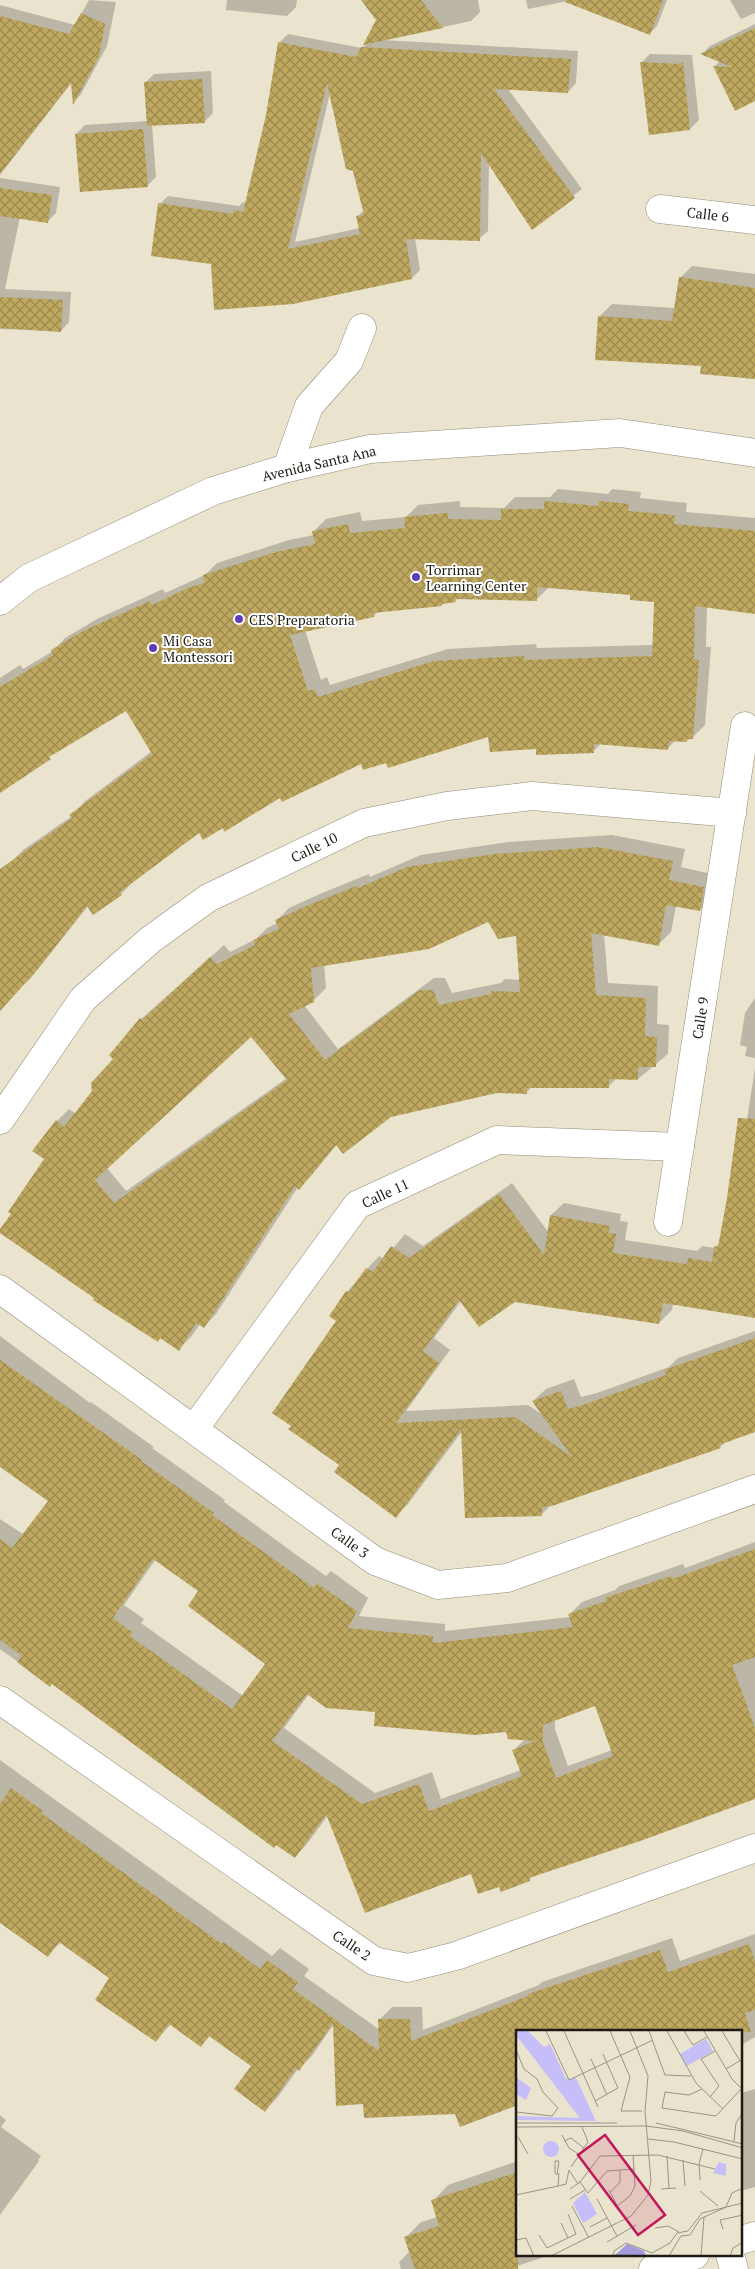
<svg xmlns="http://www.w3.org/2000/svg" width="755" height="2269" font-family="'PT Serif',serif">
<defs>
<pattern id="building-cross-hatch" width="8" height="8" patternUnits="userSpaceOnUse" patternTransform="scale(1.25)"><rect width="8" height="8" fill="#bfa960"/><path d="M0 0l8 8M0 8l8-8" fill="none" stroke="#9b894e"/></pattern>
</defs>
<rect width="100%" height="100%" fill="#eae4cf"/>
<g fill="#0003" fill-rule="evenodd">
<polygon points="89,0 116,2 107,46 81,94 74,102 72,82 0,175 0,5 75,25"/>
<polygon points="227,0 297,0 296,7 287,16 226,10"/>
<path d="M362,0H478L480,12L471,21L383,40L578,51L576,83L568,92L508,89L582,189L532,228L489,163L488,231L479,239L415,238L420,270L412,278L212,263L160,204L168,196L239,206L243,202L247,203L267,115L279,43L288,34L362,48L368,42L378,20ZM330,93L364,210L357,217L360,228L295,242Z"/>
<polygon points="526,0 573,0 528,9"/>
<polygon points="609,0 667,0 657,26 649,34"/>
<polygon points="730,0 755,0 755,13 741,19"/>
<polygon points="755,24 755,100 715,66 720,61 702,54 710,46"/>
<polygon points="650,54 692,55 699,120 690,129 641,63"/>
<polygon points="211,71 213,113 204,122 152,125 156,177 147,186 76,134 85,125 148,121 145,83 154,74"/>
<polygon points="0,178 60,187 56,213 48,221 20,217 5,289 71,292 69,322 61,331 0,329"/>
<polygon points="692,266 755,274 755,378 702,373 703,364 600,316 612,304 675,308 680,278"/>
<path d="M558,489L608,494L612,489L641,492L640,498L687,503L686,512L755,518V613L707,607L706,647H711L705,725L692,738L686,741L676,740L668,748L601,743L593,752L537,748L490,735L387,762L362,763L281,796L223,827L199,831L134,881L121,894L88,906L31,978L0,1008V906L10,863L23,850L72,816L84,802L152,751L127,710L56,751L0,792V678L20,665L23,669L53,651L65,638L97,619L163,589L165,593L205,575L217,563L289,540L314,535L313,532L326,519L360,512L362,521L406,517L418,505L460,501V507L504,508L515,497H550ZM549,587L632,594L656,601L653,645L537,648L536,644L448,649L330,685L327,677L321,680L305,630L374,616L378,611L442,605L444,602L455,601L458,598L537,599Z"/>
<path d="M612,835L685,849L681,867L716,875L712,898L700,910L676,906L671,932L658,945L604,934L608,983L658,986L657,1024L669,1025L668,1054L638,1079L617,1078L608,1087L533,1086L526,1093L496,1092L391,1115L337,1144L311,1176L298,1187L216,1314L204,1327L200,1324L191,1337L179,1349L161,1337L158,1340L0,1232L45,1159L57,1121L69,1109L76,1114L115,1059L111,1055L141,1019L224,945L230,952L256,939L267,928L278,923L277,920L289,908L322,893L369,874L370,877L421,855L508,842ZM489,921L517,934L520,980L505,979L501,983L452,993L445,978H434L338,1049L304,1005L313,1001L326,988L324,964ZM251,1035L287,1078L126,1191L107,1168Z"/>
<polygon points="755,998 755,1058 745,1056 747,1047 740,1045 745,1013"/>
<polygon points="755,1068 755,1316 673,1304 672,1310 659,1323 514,1300 461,1301 434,1338 450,1350 406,1411 528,1405 543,1415 533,1401 546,1389 574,1379 581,1397 597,1393 669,1367 678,1358 755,1331 755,1431 727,1441 720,1447 551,1505 542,1514 463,1430 408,1504 395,1516 341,1465 292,1425 338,1321 347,1292 367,1269 379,1256 384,1259 405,1234 423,1246 512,1183 549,1233 551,1215 564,1203 621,1214 620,1221 628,1222 625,1240 697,1251 702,1246 715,1248 720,1242 746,1126"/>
<path d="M0,1336L90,1403L91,1402L154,1447L152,1448L225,1500L224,1502L298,1556L326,1576L331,1571L368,1598L359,1616L445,1624V1631L570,1617L569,1615L582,1602L615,1590L619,1586L683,1564L685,1568L755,1542V1798L535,1874L529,1880L500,1885L328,1815L307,1844L295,1857L52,1683L50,1685L0,1649V1519L23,1534L49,1501L0,1465ZM156,1559L200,1591L267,1663L243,1696L141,1623L144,1619L124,1605ZM309,1694L376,1710L507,1730L525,1739L514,1750L521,1770L441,1799L432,1772L375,1793L284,1728ZM596,1705L612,1750L568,1766L555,1729V1720Z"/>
<polygon points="0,1760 272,1956 280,1948 309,1969 304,1976 380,2030 379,2020 392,2007 422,2007 423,2030 539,1985 542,1982 672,1938 680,1961 755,1934 755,2037 741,2045 741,2032 518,2032 456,2113 364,2103 334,2024 311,2057 298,2069 277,2098 265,2110 252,2066 210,2036 201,2045 171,2024 156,2040 111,1978 61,1942 48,1955 0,1908"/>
<polygon points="755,2089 755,2187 741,2191 741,2093"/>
<polygon points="0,2115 6,2120 1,2127 41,2156 38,2160 39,2161 0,2215"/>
<polygon points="518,2161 518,2255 550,2255 508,2269 401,2269 399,2262 410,2251 406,2237 421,2222 438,2217 433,2201 448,2185"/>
</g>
<g fill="url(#building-cross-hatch)" fill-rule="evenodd">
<polygon points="361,0 421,0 443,28 363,45 376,20"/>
<polygon points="565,0 663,0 650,35 565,2"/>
<polygon points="81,13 105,24 99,56 73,105 71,83 0,174 0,16 69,34"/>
<polygon points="755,28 755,101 735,111 713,66 732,67 700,54"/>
<path d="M278,42L356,57L361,47L571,59L568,93L494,89L575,198L532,230L481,153L480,241L406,239L412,279L293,304L214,310L211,264L151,256L158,203L233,214L234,210L243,212L266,115ZM327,83L346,169L353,171L364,215L356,216L360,234L288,249Z"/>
<polygon points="640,62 679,64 683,62 690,130 649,135"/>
<polygon points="202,79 205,123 147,126 144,82"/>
<polygon points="143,129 148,187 80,192 75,134"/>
<polygon points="0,188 52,195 48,223 0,216"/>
<polygon points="679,277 755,288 755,379 700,374 701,366 595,360 598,316 672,321"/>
<polygon points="0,297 63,300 61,332 0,328"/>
<path d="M544,501L598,506L599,501L629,504L628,511L675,515L674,524L755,531V614L695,606L694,659L699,660L693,739H687V742L669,741L668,750L594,744V753L536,755V749L490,752L488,737L388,768L386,763L363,770L361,764L282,802L280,798L224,832L223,828L203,840L199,833L120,892L122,895L93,915L87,906L37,970L0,1011V869L72,818L69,815L152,754L126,711L49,757L51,759L0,793V687L53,655L51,650L83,631L150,601L152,605L190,587L205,583L203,575L276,552L315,544L312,531L348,524L350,533L405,528L404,517L448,513V519L501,520V509H544ZM537,587L630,595V600L654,602L652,656L525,660L524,656L434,661L318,697L314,689L308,691L290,635L374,617L373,613L442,606V604L456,602L455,599L537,601Z"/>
<path d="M598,847L673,861L669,880L704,887L700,911L666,905L659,946L591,933L596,995L646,998L645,1036L657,1037L656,1067H638V1080L609,1079V1088H527V1094L497,1093L391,1117L343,1154L336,1145L299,1190L295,1186L204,1328L196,1323L179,1351L160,1338L158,1342L93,1300L94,1298L0,1233V1229L11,1214L8,1212L44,1159L32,1151L56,1120L64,1127L92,1091L91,1083L113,1059L109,1055L140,1018L142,1020L210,957L217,964L255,945L253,940L279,929L275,920L309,905L356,886L358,888L407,867L494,854ZM488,922L498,939L516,936L520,992L491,991V994L439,1005L433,990H420L325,1060L289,1014L314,1002L311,968L429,949ZM251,1037L287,1080L114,1203L95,1180Z"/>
<polygon points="738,1118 755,1119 755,1318 663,1303 659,1324 515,1302 479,1327 459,1300 423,1351 439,1363 396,1423 515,1417 572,1457 532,1401 561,1391 568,1409 583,1405 666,1375 664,1370 755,1338 755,1432 719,1445 721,1448 552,1506 542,1507 542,1516 465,1518 461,1429 396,1518 334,1472 339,1465 288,1429 291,1426 272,1413 336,1321 329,1316 346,1291 349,1292 366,1268 373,1272 391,1246 409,1258 499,1194 544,1255 550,1215 610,1226 608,1233 616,1234 613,1253 687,1264 688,1258 712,1262 714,1246 718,1247 727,1198"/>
<path d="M0,1360L142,1460L141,1461L214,1513L212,1515L286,1568L314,1588L317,1583L357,1611L348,1628L433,1636V1643L573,1627L568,1614L606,1601L605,1598L671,1576L672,1579L755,1549V1657L732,1665L755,1728V1799L643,1840L529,1878L530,1881L501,1892L499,1887L478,1894L471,1874L365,1913L326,1814L295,1858L276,1845L274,1848L52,1684L50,1687L17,1662L22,1656L0,1640V1539L12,1548L48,1501L0,1467ZM153,1559L198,1591L188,1606L265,1664L232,1709L130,1636L132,1632L113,1618ZM307,1694L326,1708L375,1712L374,1726L475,1735L506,1732L508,1739L535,1741L512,1750L522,1776L429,1811L419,1784L362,1804L272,1741ZM595,1706L613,1756L556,1778L543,1742V1725Z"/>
<polygon points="11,1788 43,1811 41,1813 222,1944 224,1942 260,1969 267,1960 298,1982 293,1989 379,2051 378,2019 410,2019 411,2041 528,1996 528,1994 660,1950 668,1972 749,1944 755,1961 755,2010 745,2013 751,2032 518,2032 518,2105 460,2127 455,2114 364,2118 363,2104 336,2106 333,2023 299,2071 296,2068 265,2112 234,2089 251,2066 209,2036 201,2047 169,2024 156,2042 95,2000 109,1978 59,1942 48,1957 0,1923 0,1804"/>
<polygon points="518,2172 518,2269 415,2269 404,2237 439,2226 431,2200"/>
</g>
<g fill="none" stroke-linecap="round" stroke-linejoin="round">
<defs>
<g id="minor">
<polyline points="660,209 755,220"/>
<polyline points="287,468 309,406 349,361 362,328"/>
<polyline points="0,1120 83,999 150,940 208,898 364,823 447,806 532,796 732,813"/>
<polyline points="668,1222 745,726"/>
<polyline points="0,1289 375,1561 438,1585 507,1578 755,1489"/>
<polyline points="194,1429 357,1205 497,1140 680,1147"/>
<polyline points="0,1700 374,1961 408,1968 456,1956 755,1848"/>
<polyline points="741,2240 755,2236"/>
<polyline points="730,2255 734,2269"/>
<polyline points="653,2269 695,2255"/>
</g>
<polyline id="tertiary" points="0,601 29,578 213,491 287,468 370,449 620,433 755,453"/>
</defs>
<use href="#minor" stroke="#918b78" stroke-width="29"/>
<use href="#tertiary" stroke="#918b78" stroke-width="29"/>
<use href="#minor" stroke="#fff" stroke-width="28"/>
<use href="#tertiary" stroke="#fff" stroke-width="28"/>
</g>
<g fill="#5e3db6" stroke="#fff" stroke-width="2">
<circle cx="416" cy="577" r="5"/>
<circle cx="239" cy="619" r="5"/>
<circle cx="153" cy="648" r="5"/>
</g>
<g text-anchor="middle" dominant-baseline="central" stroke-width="4" stroke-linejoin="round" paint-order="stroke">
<g font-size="14" fill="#1d1b13" stroke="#fff">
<text transform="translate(708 214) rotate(7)">Calle 6</text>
<text transform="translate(319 463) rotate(-13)">Avenida Santa Ana</text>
<text transform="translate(314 847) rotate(-26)">Calle 10</text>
<text transform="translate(700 1018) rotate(-81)">Calle 9</text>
<text transform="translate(385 1193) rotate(-25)">Calle 11</text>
<text transform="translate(350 1542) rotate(36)">Calle 3</text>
<text transform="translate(352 1945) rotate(34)">Calle 2</text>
</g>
<g font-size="14" fill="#1d1b13" stroke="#fff" text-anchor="start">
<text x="426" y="569">Torrimar<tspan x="426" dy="16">Learning Center</tspan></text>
<text x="249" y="619">CES Preparatoria</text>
<text x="163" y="640">Mi Casa<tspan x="163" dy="16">Montessori</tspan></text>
</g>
</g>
<g transform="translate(516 2030)">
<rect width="226" height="226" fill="#eae4cf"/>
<path d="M0,1H12L28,17L34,14L50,49L60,48L80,91L0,90V86L64,88L0,5Z" fill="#c6bef9"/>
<path d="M111,214L128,221L130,226H98Z" fill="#a399dc"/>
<path d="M190,9L197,21L171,36L164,24ZM0,47L15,58L10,70L0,64ZM27 119a8 8 0 1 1 16 0a8 8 0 1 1-16 0ZM203,132L210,134V146L197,143ZM69,162L81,184L67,193L57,173Z" fill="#c6bef9"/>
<path fill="none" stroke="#989484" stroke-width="1" d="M30,1L53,50L137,10M48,1L82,77M94,1L114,47L105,81H126M133,1L149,45L175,46M151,1L180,53L207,79M168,1L177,15L191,7M188,1L216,49L225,58M206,1L224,31M0,20L8,39L21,49L27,62L42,78L36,86L0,82M75,29L91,65M210,39L227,29M186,59L173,65L149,62L146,78L200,86L227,57M194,67L203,56L185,29L199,21M79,71L102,58L87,24M0,93H101M140,93L227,114M0,97L130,96L167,101L227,118M46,105L53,118L64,125M2,107L12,124M132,109L158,112L227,129M48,111L55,108L68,118M218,111L220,93L227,82M151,126L153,158M167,130L169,156M39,131H43L41,145L39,143ZM55,137L72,112L66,97M184,150L183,134L187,119M64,152L72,163L91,141L119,139M42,156L50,154L53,140L62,154M54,159L64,152L84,126L142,125L199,139M145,159L160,158M93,160L103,179M184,161L202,176M94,163L104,152V140M0,165L42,156L43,143M54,169L69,160M81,169L101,206M56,176L73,208M101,176L114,166L119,156L117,125M45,193L52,208M74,197L91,188M139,198L152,196L163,202M207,199L204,190L227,185M23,205L31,218L60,204L52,184M0,210L10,208L18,226M91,212L120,195M35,226L115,186L132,165L135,151L129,81L132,46L114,1M97,226L98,221L110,213L136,223L154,213L161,203L172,201L186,183L227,173M153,226L165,206L174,205L184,189L210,177L216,163L227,158M185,226L188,187M214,226L217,218L227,212"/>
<path fill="#c2185b" fill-opacity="0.15" stroke="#c2185b" stroke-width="2.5" d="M89,105L149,185L122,205L62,125Z"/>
<rect width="226" height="226" fill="none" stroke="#1d1b13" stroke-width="2.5"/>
</g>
</svg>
